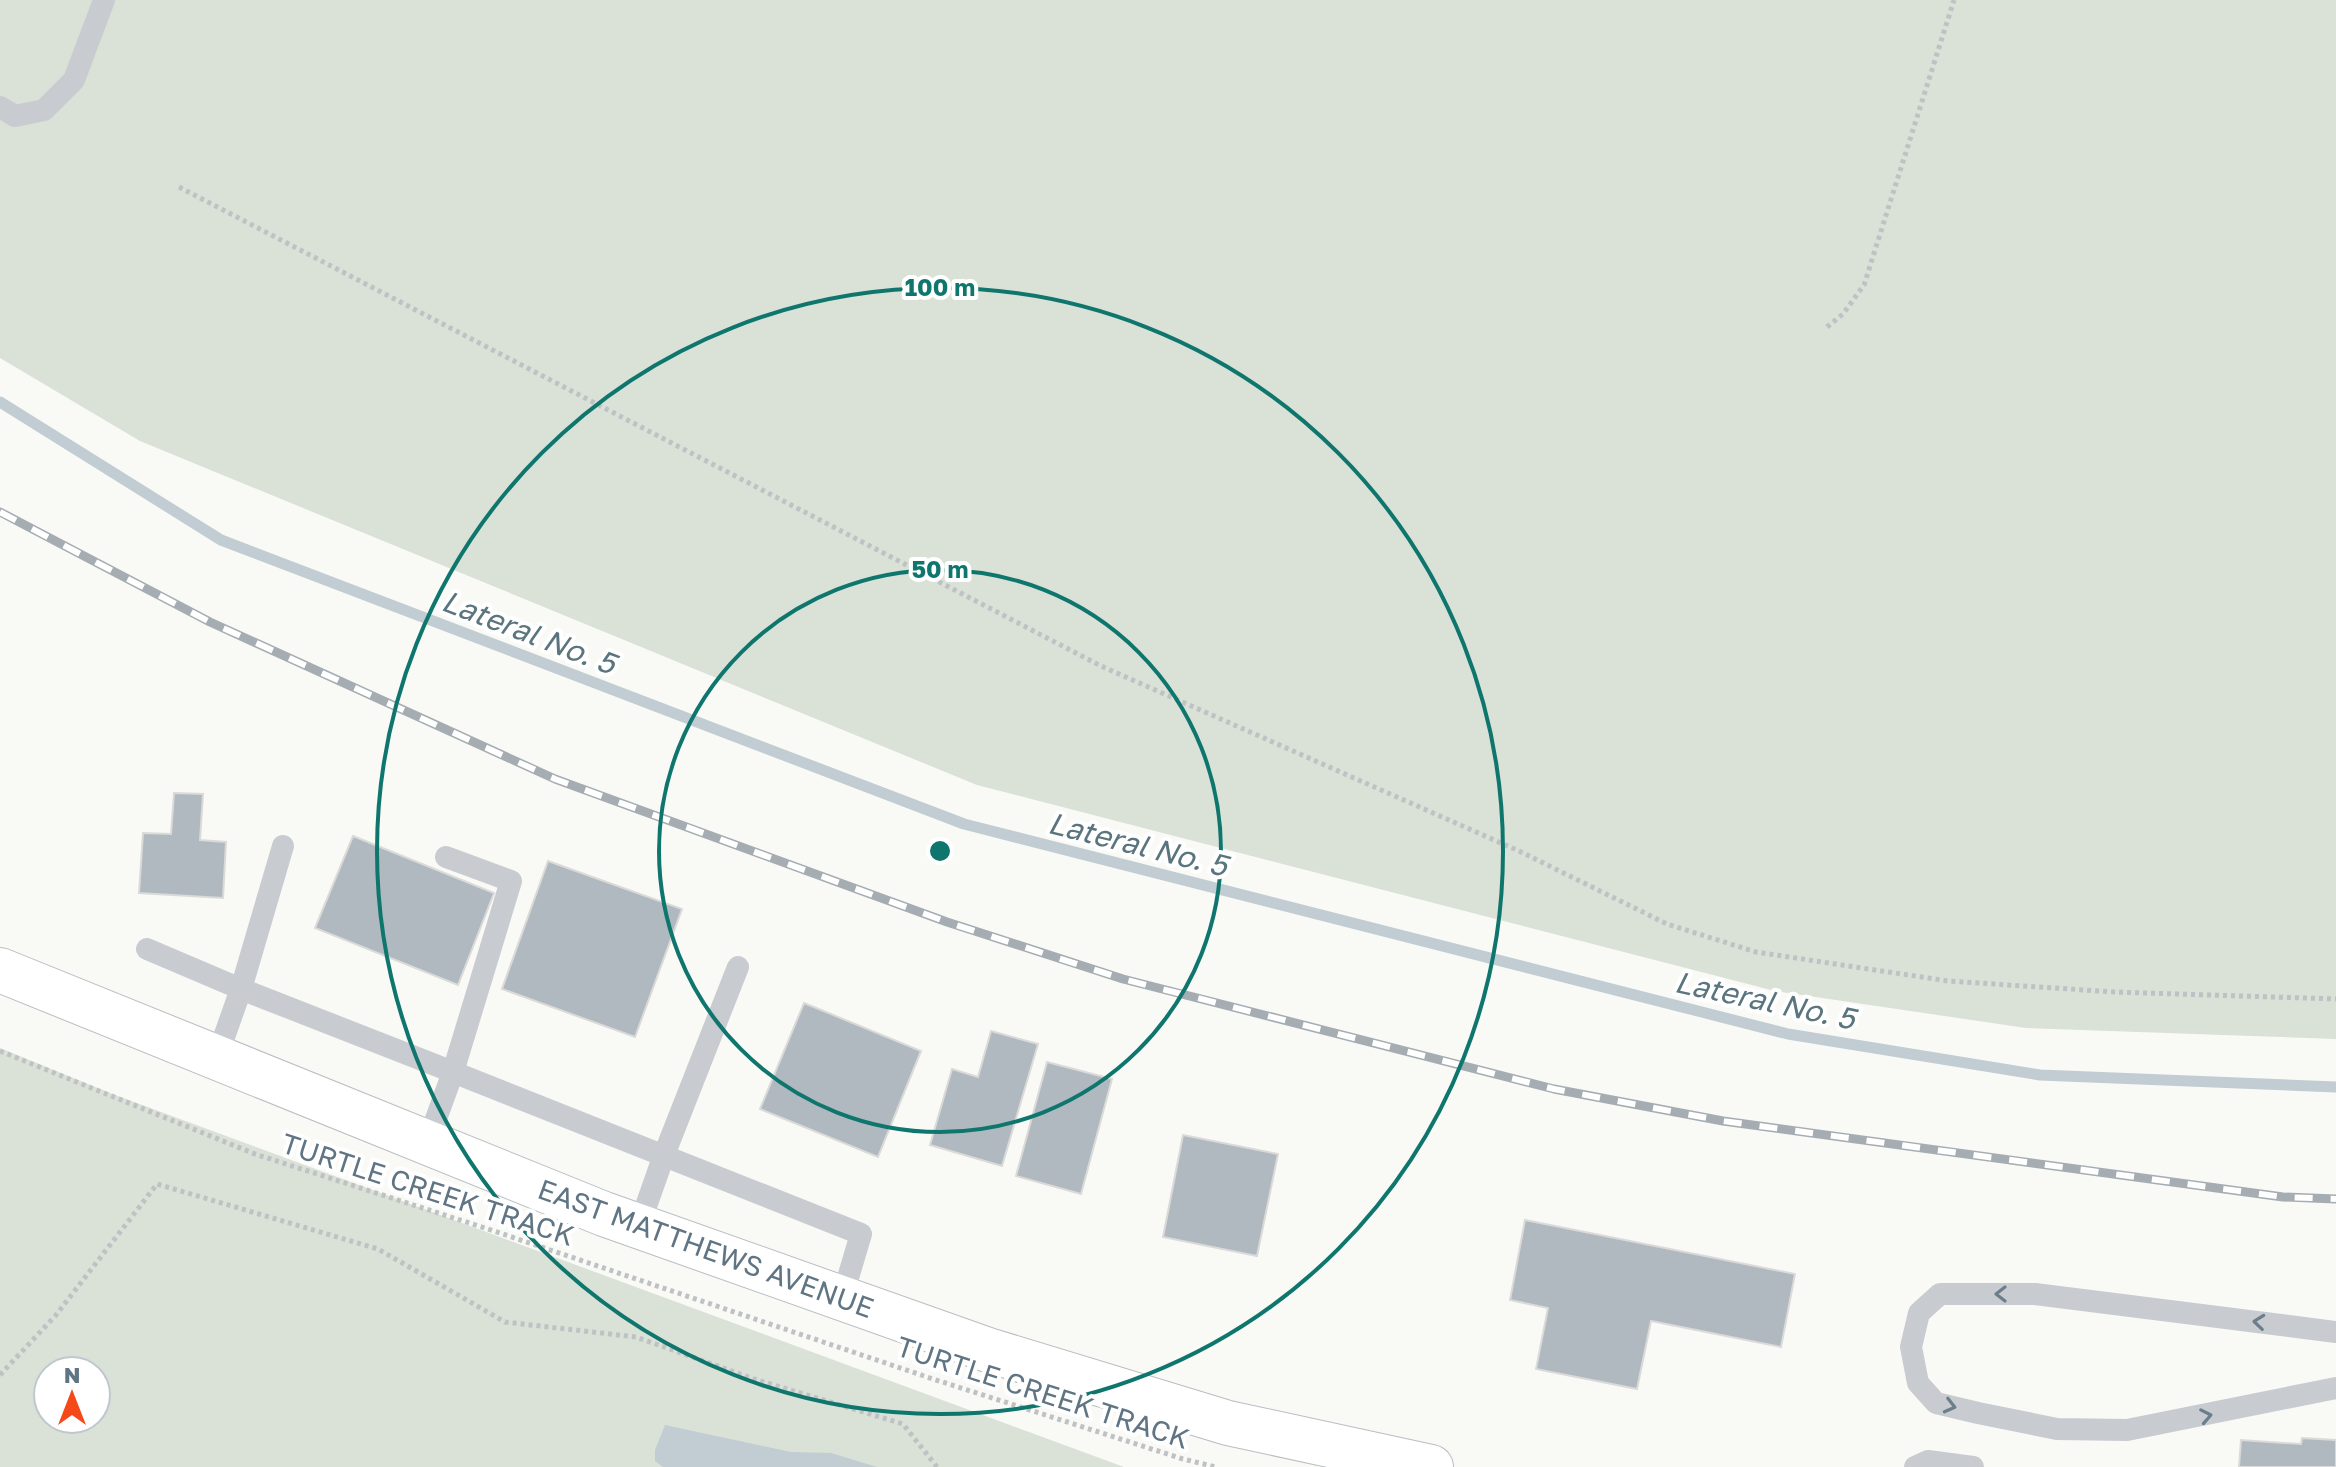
<svg xmlns="http://www.w3.org/2000/svg" width="2336" height="1467" font-family="'Golos Text',sans-serif">
<rect width="100%" height="100%" fill="#f9f9f6"/>
<g fill="#dae1d6" fill-rule="evenodd">
<polygon points="0,0 2336,0 2336,1039 2026,1028 1775,991 977,785 140,441 0,358"/>
<path d="M0,1048L115,1095L1124,1467H0ZM48,1371H96V1419H48Z"/>
</g>
<polygon fill="#c1cdd2" points="665,1425 791,1452 831,1453 877,1467 663,1467 655,1461 655,1450"/>
<g fill="none" stroke-linecap="round" stroke-linejoin="round">
<polyline stroke="#c1cdd2" stroke-width="11" points="0,402 221,540 964,824 1788,1034 2040,1075 2336,1087"/>
</g>
<g fill="#b0b9c0" stroke="#dadad8" stroke-width="2">
<polygon points="174,793 203,794 200,840 226,842 223,898 139,893 143,833 171,834"/>
<polygon points="353,836 494,893 458,985 315,928"/>
<polygon points="548,861 682,909 635,1037 502,989"/>
<polygon points="804,1003 921,1051 878,1157 760,1109"/>
<polygon points="991,1031 1038,1044 1002,1166 930,1145 952,1069 978,1077"/>
<polygon points="1047,1062 1112,1079 1081,1194 1016,1176"/>
<polygon points="1183,1135 1278,1154 1257,1256 1163,1237"/>
<polygon points="1525,1220 1795,1274 1781,1347 1651,1321 1637,1389 1536,1369 1548,1308 1510,1300"/>
<polygon points="2302,1438 2336,1440 2336,1467 2239,1467 2241,1440 2301,1444"/>
</g>
<g fill="none" stroke-linecap="round" stroke-linejoin="round">
<defs>
<polyline id="secondary" points="0,970 604,1214 988,1350 1228,1423 1431,1467"/>
</defs>
<use href="#secondary" stroke="#b7bec3" stroke-width="46"/>
<g stroke="#bfc2c4" stroke-width="5" stroke-dasharray="4 4" stroke-linecap="butt">
<polyline points="179,187 1101,666 1519,851 1667,924 1756,952 1948,981 2115,992 2336,999"/>
<polyline points="1827,327 1843,314 1864,285 1954,0"/>
<polyline points="0,1051 255,1154 488,1229 933,1379 1183,1459 1216,1467"/>
<polyline points="0,1375 56,1315 157,1184 378,1249 505,1322 636,1337 754,1379 903,1424 937,1467"/>
</g>
<g stroke="#c8ccd0" stroke-width="22">
<polyline points="0,107 15,116 44,110 74,80 104,0"/>
<polyline points="147,949 241,989 283,846"/>
<polyline points="217,1057 241,989 453,1072 511,881 446,857"/>
<polyline points="428,1141 453,1072 861,1234 842,1298"/>
<polyline points="639,1226 664,1155 738,967"/>
<polyline points="2336,1332 2035,1294 1940,1294 1919,1313 1911,1347 1918,1383 1936,1403 1978,1413 2057,1429 2127,1430 2336,1388"/>
<polyline points="1915,1467 1928,1461 1973,1467"/>
</g>
<use href="#secondary" stroke="#fff" stroke-width="44"/>
<defs>
<polyline id="rail" points="0,512 210,622 555,779 947,922 1123,979 1554,1089 1723,1121 2283,1197 2336,1199"/>
</defs>
<use href="#rail" stroke="#a5adb3" stroke-width="9"/>
<use href="#rail" stroke="#fff" stroke-width="6" stroke-dasharray="18" stroke-linecap="butt"/>
</g>
<defs><path id="oneway-chevron" d="M-2-3.5L2.5 0L-2 3.5" fill="none" stroke-width="1.6" stroke-linecap="round" stroke-linejoin="round" transform="scale(2)"/></defs>
<g stroke="#6a7e8c">
<use href="#oneway-chevron" transform="translate(2001 1294) rotate(180)"/>
<use href="#oneway-chevron" transform="translate(2259 1322) rotate(-174)"/>
<use href="#oneway-chevron" transform="translate(1950 1406) rotate(14)"/>
<use href="#oneway-chevron" transform="translate(2206 1416) rotate(-11)"/>
</g>
<g fill="none" stroke="#0f766e" stroke-width="4">
<circle cx="940" cy="851" r="281"/>
<circle cx="940" cy="851" r="563"/>
</g>
<g text-anchor="middle" dominant-baseline="central" stroke-width="8" stroke-linejoin="round" paint-order="stroke">
<g font-size="28" fill="#607584" stroke="#fff">
<text transform="translate(428 1189) rotate(18)">TURTLE CREEK TRACK</text>
<text transform="translate(706 1248) rotate(20)">EAST MATTHEWS AVENUE</text>
<text transform="translate(1043 1392) rotate(18)">TURTLE CREEK TRACK</text>
</g>
<g font-size="30" font-style="italic" fill="#5b757e" stroke="#fff">
<text transform="translate(529 632) rotate(21)">Lateral No. 5</text>
<text transform="translate(1138 844) rotate(14)">Lateral No. 5</text>
<text transform="translate(1765 1000) rotate(12)">Lateral No. 5</text>
</g>
</g>
<circle cx="940" cy="851" r="12" fill="#0f766e" stroke="#fff" stroke-width="4"/>
<g font-size="24" text-anchor="middle" font-weight="bold" fill="#0f766e" stroke="#fff" stroke-width="8" stroke-linejoin="round" paint-order="stroke">
<text x="940" y="296">100 m</text>
<text x="940" y="578">50 m</text>
</g>
<g transform="translate(72 1395)"><circle r="38" fill="#ffffff" stroke="#bfc8ce" stroke-width="2"/>
<path d="M0-6L14 30L0 20L-14 30Z" fill="#f54919"/>
<text y="-12" font-size="22" font-weight="bold" text-anchor="middle" fill="#607584">N</text>
</g>
</svg>
